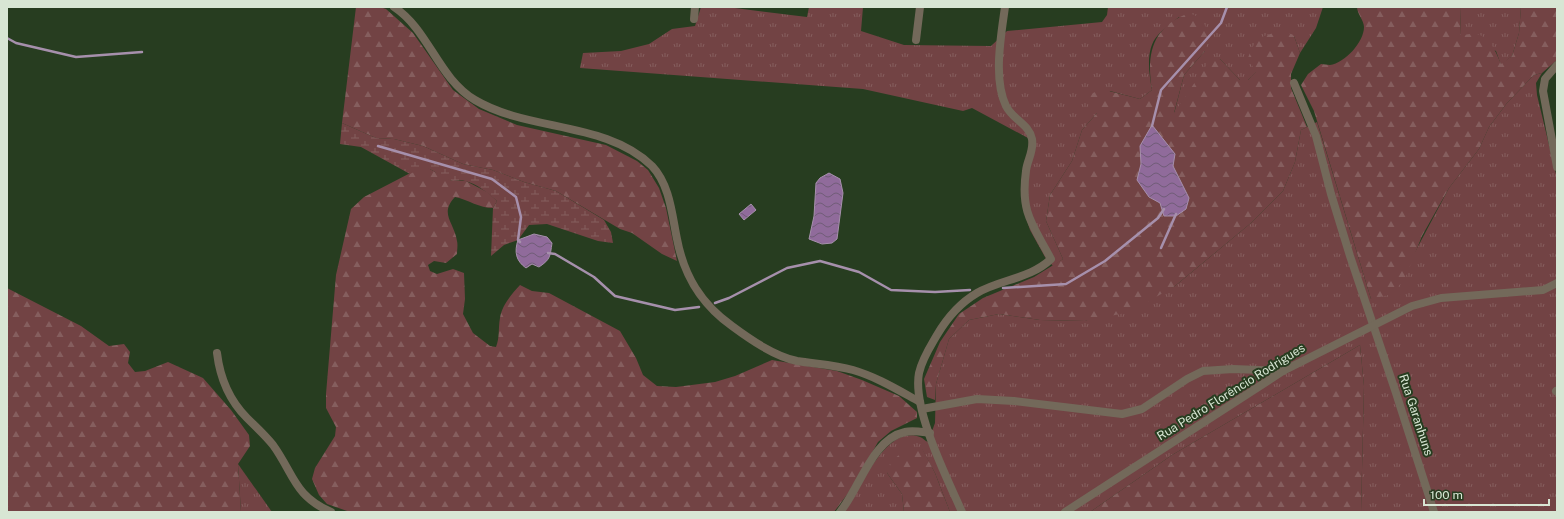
<svg xmlns="http://www.w3.org/2000/svg" width="1564" height="519" font-family="'Public Sans',sans-serif">
<defs>
<pattern id="grass-tufts" width="24" height="20" patternUnits="userSpaceOnUse"><rect width="24" height="20" fill="#724344"/><path d="M3 7l-1-3M5 7V3M7 7l1-3M15 17l-1-3M17 17v-4M19 17l1-3" fill="none" stroke="#855e5e"/></pattern>
<pattern id="forest-firs" width="22" height="20" patternUnits="userSpaceOnUse"><rect width="22" height="20" fill="#724344"/><path d="M5 1l3.5 6h-7zM16 11l3.5 6h-7z" fill="#855e5e"/></pattern>
<pattern id="wetland-marsh" width="20" height="14" patternUnits="userSpaceOnUse"><rect width="20" height="14" fill="#724344"/><path d="M1 5h8M5 5V1M11 12h8M15 12V8" fill="none" stroke="#855e5e"/></pattern>
<pattern id="water-waves" width="16" height="10" patternUnits="userSpaceOnUse"><rect width="16" height="10" fill="#906b9b"/><path d="M0 5q4-4 8 0t8 0" fill="none" stroke="#705c77"/></pattern>
</defs>
<rect width="100%" height="100%" fill="#273d20"/>
<g fill="url(#grass-tufts)">
<path d="M701,7H727L807,17L809,7H863L861,31L904,45L991,46L1007,31L1102,22L1107,15L1108,7H1323L1316,28L1300,53L1294,36L1248,80H1240L1220,59L1192,88L1174,114L1184,75L1205,51L1179,17C1172,23 1164,28 1158,35C1145,49 1149,73 1152,90L1140,99L1110,91L1097,113L1082,130L1072,161L1050,195L1046,221L1063,259L1053,266L1045,257L1030,230L1023,208L1030,143L1028,138L972,108L963,111L863,89L580,68L583,53L621,51L649,44L672,29L695,26Z"/>
<polygon points="1461,7 1521,7 1519,33 1512,56 1501,65 1496,51 1460,36"/>
<path d="M1542,73L1536,83L1537,95L1557,178V512H1361L1364,386L1360,345L1172,455L1090,512H950L935,473L922,449L887,473L902,494L904,512H844C860,491 885,424 920,437C923,438 925,441 928,442L935,423L936,384L949,339L969,320L999,314L1040,320L1085,321L1175,286L1251,223L1283,191L1295,162L1301,130L1317,122L1371,299L1414,254L1449,188L1479,149L1489,127L1507,103L1534,75Z"/>
<polygon points="238,464 272,512 241,512"/>
</g>
<g fill="url(#forest-firs)">
<polygon points="356,7 380,7 386,9 413,33 453,90 479,109 517,125 606,145 637,161 648,170 659,188 666,208 677,261 662,254 632,233 620,229 556,191 524,182 493,170 463,164 423,146 394,139 376,138 342,123"/>
<path d="M1357,7H1461L1460,36C1465,35 1471,33 1476,34C1490,36 1497,54 1501,64L1512,56L1519,33L1521,7H1557V60L1542,73L1534,75L1507,103L1489,127L1479,149L1449,188L1436,211L1422,236L1406,276L1393,294L1371,299L1314,111L1301,85L1308,74L1321,64C1324,64 1327,65 1330,65C1345,63 1364,42 1364,27C1364,20 1357,14 1357,7Z"/>
<path d="M1189,13L1201,18L1210,35L1205,51L1184,75L1174,113L1210,60L1220,59L1240,80H1248L1256,72L1248,58C1257,34 1261,37 1284,30L1294,36L1300,53L1291,74V88L1307,127L1301,130L1295,162L1283,191L1251,223L1175,286L1130,312L1085,321L1040,320L999,314L969,320L949,339L936,384L935,400L927,397L924,379L940,342L959,314L983,298L1034,277L1063,259L1046,221L1050,195L1072,161L1082,130L1097,113L1087,103L1091,94L1101,89L1140,99L1152,90C1146,54 1152,27 1189,13Z"/>
<path d="M420,168H428L452,181H466L487,192L497,201L493,208C479,208 469,200 455,197C439,214 454,222 457,241C458,245 457,250 457,254L446,263L434,261L428,265L430,271L437,274L453,269L464,273L465,299L463,314L473,333L490,346L496,347C500,337 498,329 500,318C502,305 511,295 520,285L532,291L549,293L620,331L636,358L643,375L657,386L676,387L715,382L735,376L772,360L837,371L862,380L899,396L917,412V418L891,431L878,442L852,488L834,512H350L327,504L319,495L312,479L315,468L335,436L336,427L326,408V394L336,275L351,209L364,197Z"/>
<polygon points="7,288 81,326 109,346 124,344 130,352 128,363 135,372 145,371 168,362 203,378 231,410 249,435 250,446 238,464 241,512 7,512"/>
<polygon points="1360,345 1364,386 1361,512 1090,512 1172,455"/>
<polygon points="908,447 922,448 935,473 950,512 904,512 902,494 887,473 892,461"/>
</g>
<path fill="url(#wetland-marsh)" d="M342,123L376,138L394,139L423,146L463,164L493,170L524,182L556,191L604,220L611,232L613,243L598,241L547,224L529,225L518,240L504,245L491,256L493,208L497,201C489,194 476,183 465,181C461,180 457,181 453,181C432,176 434,160 410,174L361,147L340,144Z"/>
<g fill="url(#water-waves)" stroke="#a690ac">
<polygon points="1152,125 1175,154 1173,166 1189,198 1186,209 1176,216 1164,216 1160,203 1149,197 1137,180 1141,164 1140,146"/>
<polygon points="829,173 840,179 843,193 837,239 832,243 822,244 809,239 814,216 816,183 820,178"/>
<polygon points="751,204 756,210 744,220 739,214"/>
<path d="M534,234L547,237L552,243C550,256 551,259 539,267L532,264L526,268C516,261 514,252 518,240Z"/>
</g>
<g fill="none" stroke-linecap="round" stroke-linejoin="round">
<g stroke="#a690ac" stroke-width="2.5">
<polyline points="7,38 16,43 76,57 142,52"/>
<polyline points="1152,126 1161,90 1221,23 1227,7"/>
<polyline points="378,146 492,179 516,197 521,217 518,240 520,242"/>
<polyline points="1161,248 1176,214"/>
<polyline points="548,253 555,254 594,277 615,296 675,310 699,307"/>
<polyline points="1003,288 1066,284 1105,261 1158,218 1164,209"/>
<polyline points="715,303 729,298 787,268 820,261 859,272 891,290 935,292 970,290"/>
</g>
<g stroke="#73695a" stroke-width="8">
<path d="M394,7C429,30 438,78 475,100C529,132 606,121 652,166C670,185 672,215 677,239C684,276 701,304 732,326C751,340 774,356 797,361C816,364 835,365 853,370C877,377 898,390 920,402"/>
<polyline points="694,19 695,7"/>
<polyline points="916,40 920,7"/>
<polyline points="1557,65 1545,79 1543,91 1557,167"/>
<polyline points="1294,83 1316,136 1331,194 1350,256 1396,393 1434,512"/>
<path d="M217,353C220,378 229,400 247,418C256,427 265,435 273,445C294,474 294,496 331,512"/>
<polyline points="1556,391 1557,392"/>
<polyline points="922,409 977,399 1014,401 1122,414 1142,409 1187,379 1203,371 1233,369 1283,371"/>
<path d="M840,512C860,488 872,439 905,432C913,430 922,432 930,433"/>
<path d="M962,512C947,478 912,409 919,373C922,359 930,347 937,335C947,318 960,303 977,293C1001,279 1030,279 1051,259C1033,225 1020,213 1026,171C1027,160 1034,152 1032,139C1029,124 1013,120 1006,106C993,79 1001,36 1005,7"/>
<polyline points="1065,512 1283,371 1412,306 1441,298 1543,290 1557,283"/>
</g>
</g>
<g text-anchor="middle" dominant-baseline="central" stroke-width="4" stroke-linejoin="round" paint-order="stroke">
<g font-size="12" fill="#d8e6d4" stroke="#273d20">
<text transform="translate(1231 392) rotate(-32)">Rua Pedro Florêncio Rodrigues</text>
<text transform="translate(1416 415) rotate(72)">Rua Garanhuns</text>
</g>
</g>
<rect width="1564" height="519" fill="none" stroke="#d8e6d4" stroke-width="16"/>
<path d="M1424 499v6h125v-6" fill="none" stroke="#d8e6d4" stroke-width="2"/>
<text x="1430" y="499" font-size="12" fill="#d8e6d4" stroke="#273d20" stroke-width="3" paint-order="stroke">100 m</text>
</svg>
